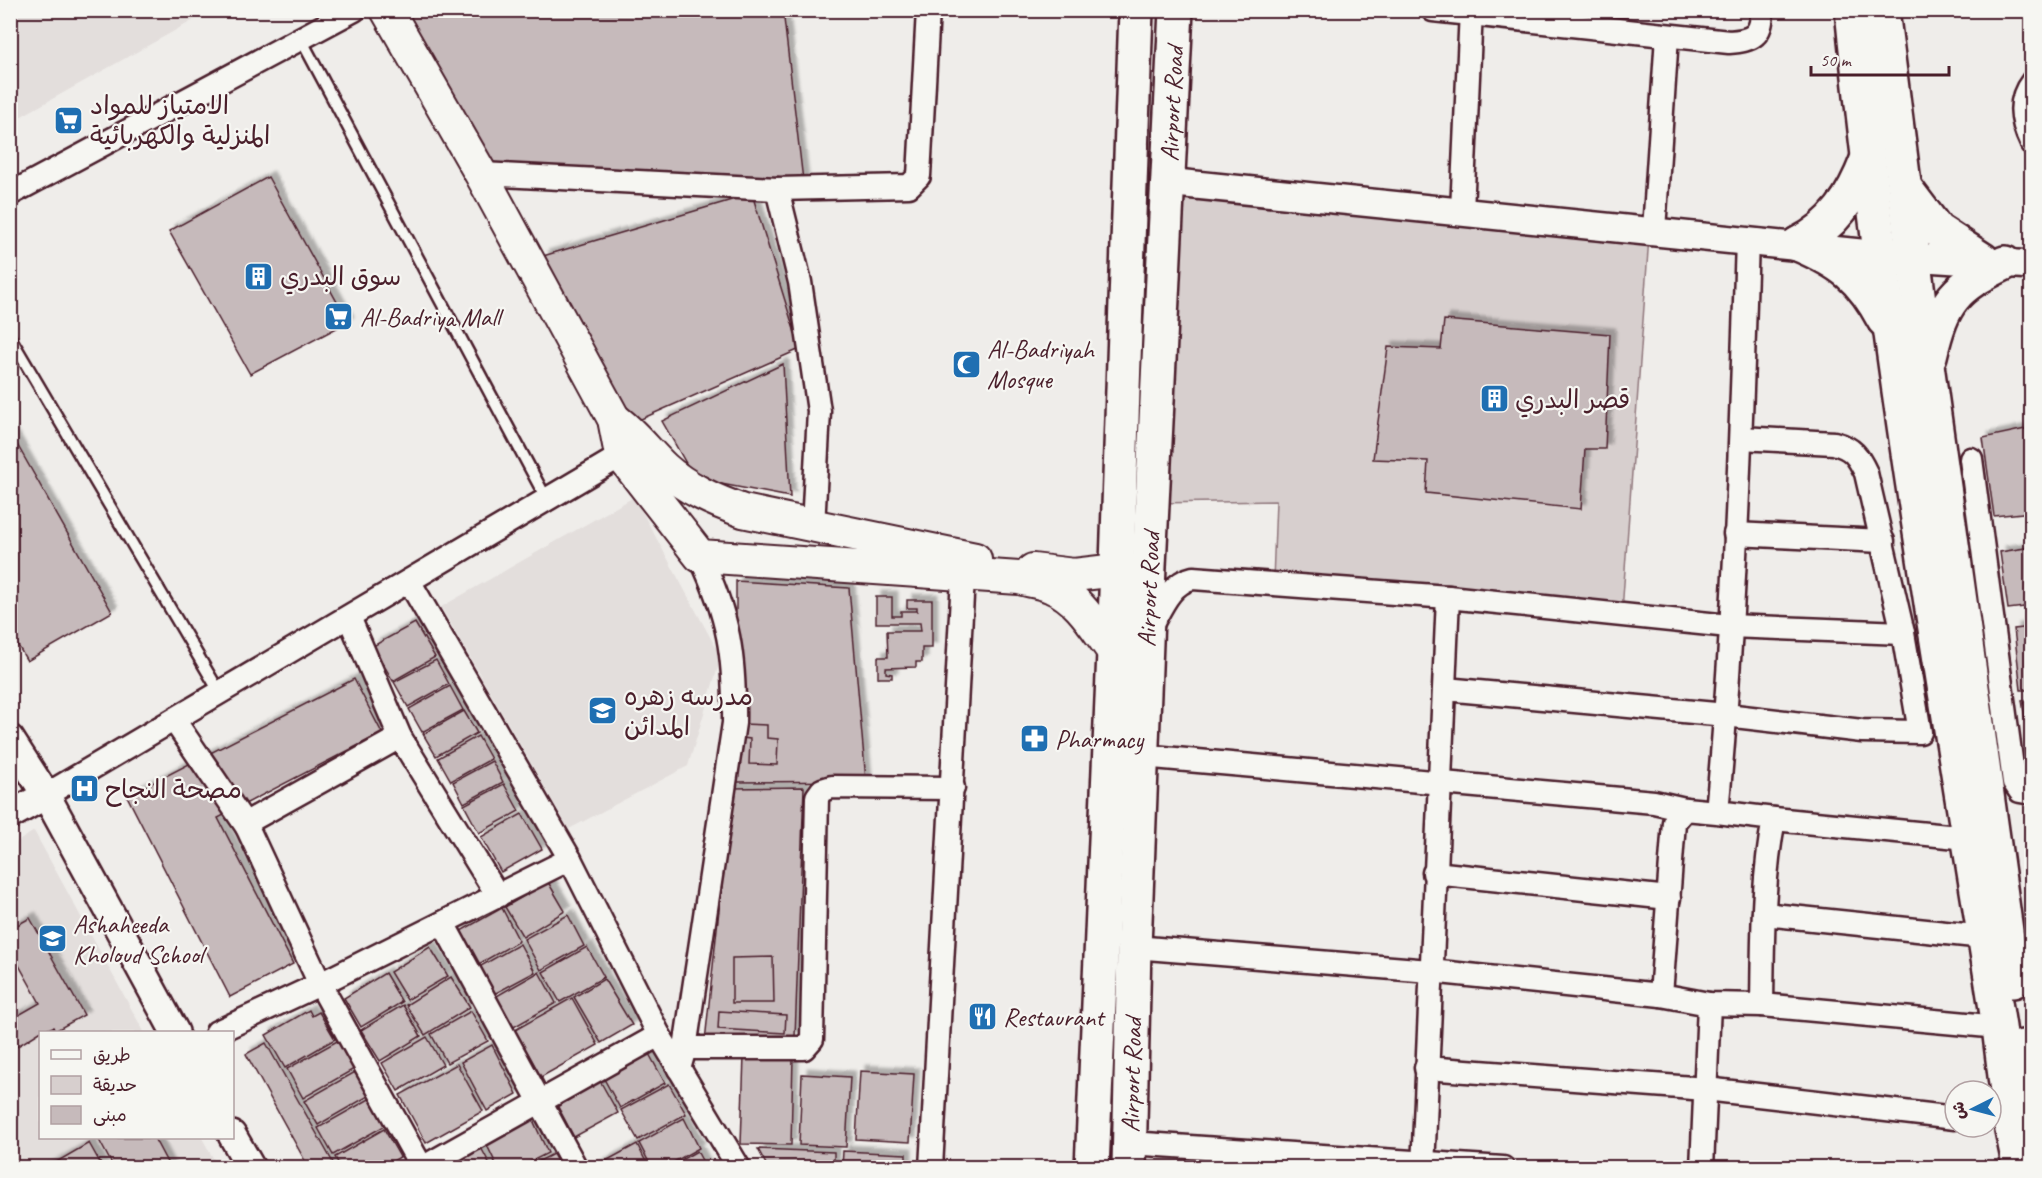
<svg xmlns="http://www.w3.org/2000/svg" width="2042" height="1178" font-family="Caveat,'Playpen Sans Arabic',sans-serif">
<defs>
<filter id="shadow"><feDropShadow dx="5.5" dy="-5.5" stdDeviation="1.5" flood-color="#0004"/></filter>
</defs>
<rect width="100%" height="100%" fill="#efedea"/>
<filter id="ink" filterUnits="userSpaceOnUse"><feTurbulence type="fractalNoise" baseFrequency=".0167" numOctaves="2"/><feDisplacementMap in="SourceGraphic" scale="12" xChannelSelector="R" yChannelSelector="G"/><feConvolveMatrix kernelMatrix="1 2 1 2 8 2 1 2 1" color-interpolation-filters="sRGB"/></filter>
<g filter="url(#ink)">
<g fill="#e3dedc">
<polygon points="11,10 210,10 210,11 11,122"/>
<polygon points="634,497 721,657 688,766 569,829 441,607"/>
<polygon points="34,831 144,1032 40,1032 40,1138 202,1138 218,1167 11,1168 11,846"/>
</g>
<polygon fill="#d7cfce" stroke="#90777c" stroke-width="1.5" points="1170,186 1649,237 1622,611 1273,581 1276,501 1156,503"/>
<g fill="#c6babb" stroke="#4a1f2b" stroke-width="1.5" filter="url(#shadow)">
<polygon points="407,10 783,10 804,189 485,166"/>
<polygon points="268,177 348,322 250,374 169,231"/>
<polygon points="752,194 800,349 632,423 543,256"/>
<polygon points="1444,320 1610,334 1605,449 1585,449 1581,509 1426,493 1428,461 1373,459 1388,347 1441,349"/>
<polygon points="783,364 790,497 695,479 662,421"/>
<polygon points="2030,428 2032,512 1994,516 1983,438"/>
<polygon points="10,432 112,612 27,661 10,632"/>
<polygon points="2032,547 2032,606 2008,609 2000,552"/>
<polygon points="736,581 849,588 866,781 736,782"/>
<polygon points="876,597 892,597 892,616 901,616 901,611 917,611 917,608 907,608 907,600 932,600 932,648 922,648 922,662 916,662 916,667 886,668 886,673 892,674 892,678 878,678 878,657 888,657 887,631 921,631 920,623 876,623"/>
<polygon points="415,623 435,657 393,681 373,646"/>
<polygon points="2032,627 2032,690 2021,690 2014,629"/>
<polygon points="436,660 449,684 408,707 394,682"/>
<polygon points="354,679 382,733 218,818 293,964 230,997 127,796"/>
<polygon points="450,686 463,710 422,732 409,709"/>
<polygon points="2032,699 2032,764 2022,700"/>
<polygon points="464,711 477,733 436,756 423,734"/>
<polygon points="743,724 767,725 767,738 778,739 777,765 749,764 750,739 743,738"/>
<polygon points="478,736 491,759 451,781 438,758"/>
<polygon points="492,761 503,782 464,803 453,782"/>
<polygon points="504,784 519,811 479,833 464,805"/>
<polygon points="804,787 795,1037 705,1041 732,788"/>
<polygon points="522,814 542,849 501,872 481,837"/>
<polygon points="548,882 565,911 523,937 505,907"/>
<polygon points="502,908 519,941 477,965 459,932"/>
<polygon points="568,915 584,946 541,970 524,939"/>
<polygon points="30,918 84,1015 55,1031 53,1027 40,1032 10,1051 10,1020 40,1003 16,960 10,963 10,929"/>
<polygon points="520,944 535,972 494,994 479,967"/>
<polygon points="430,947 448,976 407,1000 390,972"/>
<polygon points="587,947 604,977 560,1002 543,972"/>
<polygon points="773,957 774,1003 732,1003 732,958"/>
<polygon points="539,972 556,1003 512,1028 495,997"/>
<polygon points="385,973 402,1002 361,1027 344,998"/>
<polygon points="451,977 470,1007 425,1035 406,1005"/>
<polygon points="604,979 632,1025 601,1043 574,997"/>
<polygon points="572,998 598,1045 541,1077 515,1030"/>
<polygon points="403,1005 421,1036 380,1061 361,1030"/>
<polygon points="309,1010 312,1016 319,1012 335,1039 285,1068 266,1035"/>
<polygon points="471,1011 488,1041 447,1063 431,1034"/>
<polygon points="719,1011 786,1015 785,1033 718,1029"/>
<polygon points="427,1037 443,1065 398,1091 382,1063"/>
<polygon points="339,1040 354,1069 303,1098 287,1069"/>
<polygon points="266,1043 336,1168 309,1168 246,1054"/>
<polygon points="492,1045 517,1094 487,1111 461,1062"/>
<polygon points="648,1052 665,1083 620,1108 603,1077"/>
<polygon points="744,1056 793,1058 791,1145 741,1144"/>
<polygon points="457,1064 483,1111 426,1143 400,1095"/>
<polygon points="357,1071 370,1095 318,1125 304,1101"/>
<polygon points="860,1071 914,1074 910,1142 856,1139"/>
<polygon points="802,1074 850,1077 846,1147 799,1145"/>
<polygon points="599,1079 618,1113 574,1137 556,1103"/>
<polygon points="669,1084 686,1114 638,1140 621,1110"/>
<polygon points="371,1098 386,1125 333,1155 318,1128"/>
<polygon points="532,1118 548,1153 518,1168 498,1168 485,1141"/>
<polygon points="684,1118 699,1148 663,1168 652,1168 639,1143"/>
<polygon points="384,1129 400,1157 381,1168 341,1168 335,1157"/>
<polygon points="98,1138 154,1138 170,1168 114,1168"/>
<polygon points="89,1143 103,1168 46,1168"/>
<polygon points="479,1144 492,1168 440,1168"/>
<polygon points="637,1144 649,1168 593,1168"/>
<polygon points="758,1149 834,1152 834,1168 768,1168"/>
<polygon points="697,1151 706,1168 667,1168"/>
<polygon points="843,1151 906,1154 906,1168 842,1168"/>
<polygon points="553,1154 560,1168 526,1168"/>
</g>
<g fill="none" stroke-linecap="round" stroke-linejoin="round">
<defs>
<g id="service">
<polyline points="301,39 547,500"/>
<polyline points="10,337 220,693"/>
</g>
<g id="minor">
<path d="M1433,10L1729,42C1753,40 1762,36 1762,10"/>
<path d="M2032,82C2017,101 2022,124 2032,144"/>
<polyline points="481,174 777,189 909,186 919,176 928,10"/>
<polyline points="777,189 800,282 819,411 813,527"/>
<polyline points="10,194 354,10"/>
<polyline points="1462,211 1471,10"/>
<polyline points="1654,230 1667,36"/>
<polyline points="1971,459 2014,782 2020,791 2032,793"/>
<polyline points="1735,534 1883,541"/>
<polyline points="409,581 570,859 659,1035 739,1168"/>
<polyline points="349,617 400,737 498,896"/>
<path d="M1148,631C1160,611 1169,583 1193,578L1448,597L1729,626L1903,633"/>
<path d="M1445,689L1726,715L1862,731L1920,732L1903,633L1866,473C1858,456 1853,448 1834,443L1741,438"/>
<polyline points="174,720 247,827"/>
<polyline points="400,737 253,819 247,827 320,984 422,1168"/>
<polyline points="1142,756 1654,802 1685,809"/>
<polyline points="46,795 634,448"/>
<path d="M1717,812L1774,819C1762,880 1763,943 1762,1005L1709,1004L1661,995L1674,822L1685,809L1717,812C1735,622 1741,430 1747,240"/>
<polyline points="1774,819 1968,838"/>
<polyline points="1434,873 1669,898"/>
<polyline points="1764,914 1984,937"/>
<polyline points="443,923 576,1168"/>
<polyline points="1134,947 1430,971 1661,995"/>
<polyline points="1762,1005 1999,1027"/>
<polyline points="217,1032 320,984 570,859"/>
<polyline points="685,1048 804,1048 812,1039 817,797 822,790 832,787 953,788"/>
<polyline points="1426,1068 1706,1089 1955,1118"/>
<path d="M679,1069L685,1048L734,723C735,656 729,617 700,556"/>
<polyline points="1130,1143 1503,1168"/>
<polyline points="422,1168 659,1035"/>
<polyline points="931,1168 964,559"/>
<polyline points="1423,1168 1448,597"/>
<polyline points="1702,1168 1709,1004"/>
</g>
<g id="tertiary">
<polyline points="1166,182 1880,255 2032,265"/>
<polyline points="10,739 46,795 175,1032"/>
<polyline points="10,815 46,795"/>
<polyline points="232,1135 251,1168"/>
</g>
<g id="secondary">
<path d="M387,10L481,174L614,419L621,455L700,556L1019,578C1030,581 1042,582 1052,587C1080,598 1096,629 1114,652"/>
<path d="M614,419C634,433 647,452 664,468C687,489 715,501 743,511L975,559"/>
<polyline points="1033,570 1074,575 1117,570"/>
</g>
<g id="primary">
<path d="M1852,10C1886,351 1945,689 1999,1027L2011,1125L2020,1168"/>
<polyline points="1882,10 1928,372 2013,981"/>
<polyline points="1906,189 1937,230 1983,260"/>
<path d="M1798,244C1842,263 1861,277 1884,320"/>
<path d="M1798,244C1834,226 1853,197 1867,160"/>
<path d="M1930,356C1943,300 1955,287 2005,263"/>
<polyline points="2023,1047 2032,1098"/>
</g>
<g id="trunk">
<polyline points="1092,1168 1114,652 1136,10"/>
<path id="s1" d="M1129,1168L1134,947L1149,566L1176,10"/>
</g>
</defs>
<use href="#service" stroke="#4a1f2b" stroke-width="15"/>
<use href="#minor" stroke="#4a1f2b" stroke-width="27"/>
<use href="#tertiary" stroke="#4a1f2b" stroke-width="32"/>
<use href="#secondary" stroke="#4a1f2b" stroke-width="36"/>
<use href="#primary" stroke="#4a1f2b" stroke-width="38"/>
<use href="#trunk" stroke="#4a1f2b" stroke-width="38"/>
<use href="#service" stroke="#f6f6f2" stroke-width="10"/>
<use href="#minor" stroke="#f6f6f2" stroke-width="22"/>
<use href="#tertiary" stroke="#f6f6f2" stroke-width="27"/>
<use href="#secondary" stroke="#f6f6f2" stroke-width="32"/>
<use href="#primary" stroke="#f6f6f2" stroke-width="33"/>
<use href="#trunk" stroke="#f6f6f2" stroke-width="33"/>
</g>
</g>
<defs>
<symbol id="supermarket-square" viewBox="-11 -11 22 22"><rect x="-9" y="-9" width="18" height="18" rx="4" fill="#1f6fb2" stroke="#f6f6f2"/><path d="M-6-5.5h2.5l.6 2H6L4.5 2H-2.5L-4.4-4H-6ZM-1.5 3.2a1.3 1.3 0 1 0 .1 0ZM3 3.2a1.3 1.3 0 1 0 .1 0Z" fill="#fff"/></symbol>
<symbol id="building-square" viewBox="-11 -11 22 22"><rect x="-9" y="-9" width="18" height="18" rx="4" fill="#1f6fb2" stroke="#f6f6f2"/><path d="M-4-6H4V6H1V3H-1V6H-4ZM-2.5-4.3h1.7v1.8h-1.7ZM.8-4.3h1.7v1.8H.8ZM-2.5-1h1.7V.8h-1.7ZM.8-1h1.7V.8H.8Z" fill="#fff"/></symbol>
<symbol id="mosque-square" viewBox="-11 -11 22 22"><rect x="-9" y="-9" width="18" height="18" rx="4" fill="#1f6fb2" stroke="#f6f6f2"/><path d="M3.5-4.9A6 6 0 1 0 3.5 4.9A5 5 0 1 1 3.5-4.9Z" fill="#fff"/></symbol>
<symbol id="school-square" viewBox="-11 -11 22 22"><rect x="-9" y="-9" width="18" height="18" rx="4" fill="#1f6fb2" stroke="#f6f6f2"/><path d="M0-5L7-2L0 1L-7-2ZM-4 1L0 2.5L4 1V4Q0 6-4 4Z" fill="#fff"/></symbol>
<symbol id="pharmacy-square" viewBox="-11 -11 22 22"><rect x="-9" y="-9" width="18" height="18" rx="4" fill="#1f6fb2" stroke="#f6f6f2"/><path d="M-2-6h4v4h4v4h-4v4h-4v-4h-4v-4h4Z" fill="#fff"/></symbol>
<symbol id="hospital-square" viewBox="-11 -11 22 22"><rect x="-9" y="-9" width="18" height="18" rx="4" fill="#1f6fb2" stroke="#f6f6f2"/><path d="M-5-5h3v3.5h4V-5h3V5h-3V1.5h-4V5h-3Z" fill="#fff"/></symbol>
<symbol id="restaurant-square" viewBox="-11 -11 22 22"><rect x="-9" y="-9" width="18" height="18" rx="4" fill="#1f6fb2" stroke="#f6f6f2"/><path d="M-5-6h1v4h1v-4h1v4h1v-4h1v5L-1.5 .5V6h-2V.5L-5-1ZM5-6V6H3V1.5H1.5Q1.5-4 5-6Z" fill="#fff"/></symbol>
</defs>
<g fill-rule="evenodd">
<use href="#supermarket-square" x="52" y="104" width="33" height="33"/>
<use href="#building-square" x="242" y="260" width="33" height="33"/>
<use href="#supermarket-square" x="322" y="300" width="33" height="33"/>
<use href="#mosque-square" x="950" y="348" width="33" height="33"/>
<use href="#building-square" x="1478" y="382" width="33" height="33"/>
<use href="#school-square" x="586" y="694" width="33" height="33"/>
<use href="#pharmacy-square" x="1018" y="722" width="33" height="33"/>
<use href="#hospital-square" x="68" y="772" width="33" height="33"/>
<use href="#school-square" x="36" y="922" width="33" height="33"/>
<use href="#restaurant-square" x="966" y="1000" width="33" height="33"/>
</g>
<g text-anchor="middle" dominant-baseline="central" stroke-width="4.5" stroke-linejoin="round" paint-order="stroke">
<g font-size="26" fill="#4a1f2b" stroke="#f6f6f2">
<text stroke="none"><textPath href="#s1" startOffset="1065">Airport Road</textPath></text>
<text stroke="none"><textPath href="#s1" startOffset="579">Airport Road</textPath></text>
<text stroke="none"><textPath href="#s1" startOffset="93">Airport Road</textPath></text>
</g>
<g font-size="26" fill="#4a1f2b" stroke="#f6f6f2" text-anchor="start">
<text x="90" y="105">الامتياز للمواد<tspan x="90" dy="30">المنزلية والكهربائية</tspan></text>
<text x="280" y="276">سوق البدري</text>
<text x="360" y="317">Al-Badriya Mall</text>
<text x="987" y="349">Al-Badriyah<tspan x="987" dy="30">Mosque</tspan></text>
<text x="1515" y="399">قصر البدري</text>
<text x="624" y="696">مدرسه زهره<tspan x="624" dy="30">المدائن</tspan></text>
<text x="1055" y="739">Pharmacy</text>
<text x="105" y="789">مصحة النجاح</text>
<text x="73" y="924">Ashaheeda<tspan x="73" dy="30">Kholoud School</tspan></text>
<text x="1003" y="1017">Restaurant</text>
</g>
</g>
<rect width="2042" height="1178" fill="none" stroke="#f6f6f2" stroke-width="36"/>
<rect x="18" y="18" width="2006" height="1142" fill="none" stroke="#4a1f2b" stroke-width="2" filter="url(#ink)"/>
<rect x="39" y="1031" width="195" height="108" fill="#f6f6f2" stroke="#b1a0a2" stroke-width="1.5"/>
<rect x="51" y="1050" width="30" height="9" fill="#f6f6f2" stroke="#b1a0a2" stroke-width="1.5"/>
<text x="93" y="1061" font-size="18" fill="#4a1f2b">طريق</text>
<rect x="51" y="1076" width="30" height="18" fill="#d7cfce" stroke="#b1a0a2" stroke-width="1.5"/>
<text x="93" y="1091" font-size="18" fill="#4a1f2b">حديقة</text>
<rect x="51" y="1106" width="30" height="18" fill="#c6babb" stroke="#b1a0a2" stroke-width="1.5"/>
<text x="93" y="1121" font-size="18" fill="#4a1f2b">مبنى</text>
<g transform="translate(1973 1109) rotate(264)"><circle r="28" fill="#f6f6f2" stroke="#b1a0a2" stroke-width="1.5"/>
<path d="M0-4.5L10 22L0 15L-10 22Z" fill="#1f6fb2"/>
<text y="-9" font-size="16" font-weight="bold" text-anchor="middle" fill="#4a1f2b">ش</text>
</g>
<path d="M1811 66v9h138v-9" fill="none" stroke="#4a1f2b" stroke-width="3"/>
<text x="1820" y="66" font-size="18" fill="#4a1f2b" stroke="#f6f6f2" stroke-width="4.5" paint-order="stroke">50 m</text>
</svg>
